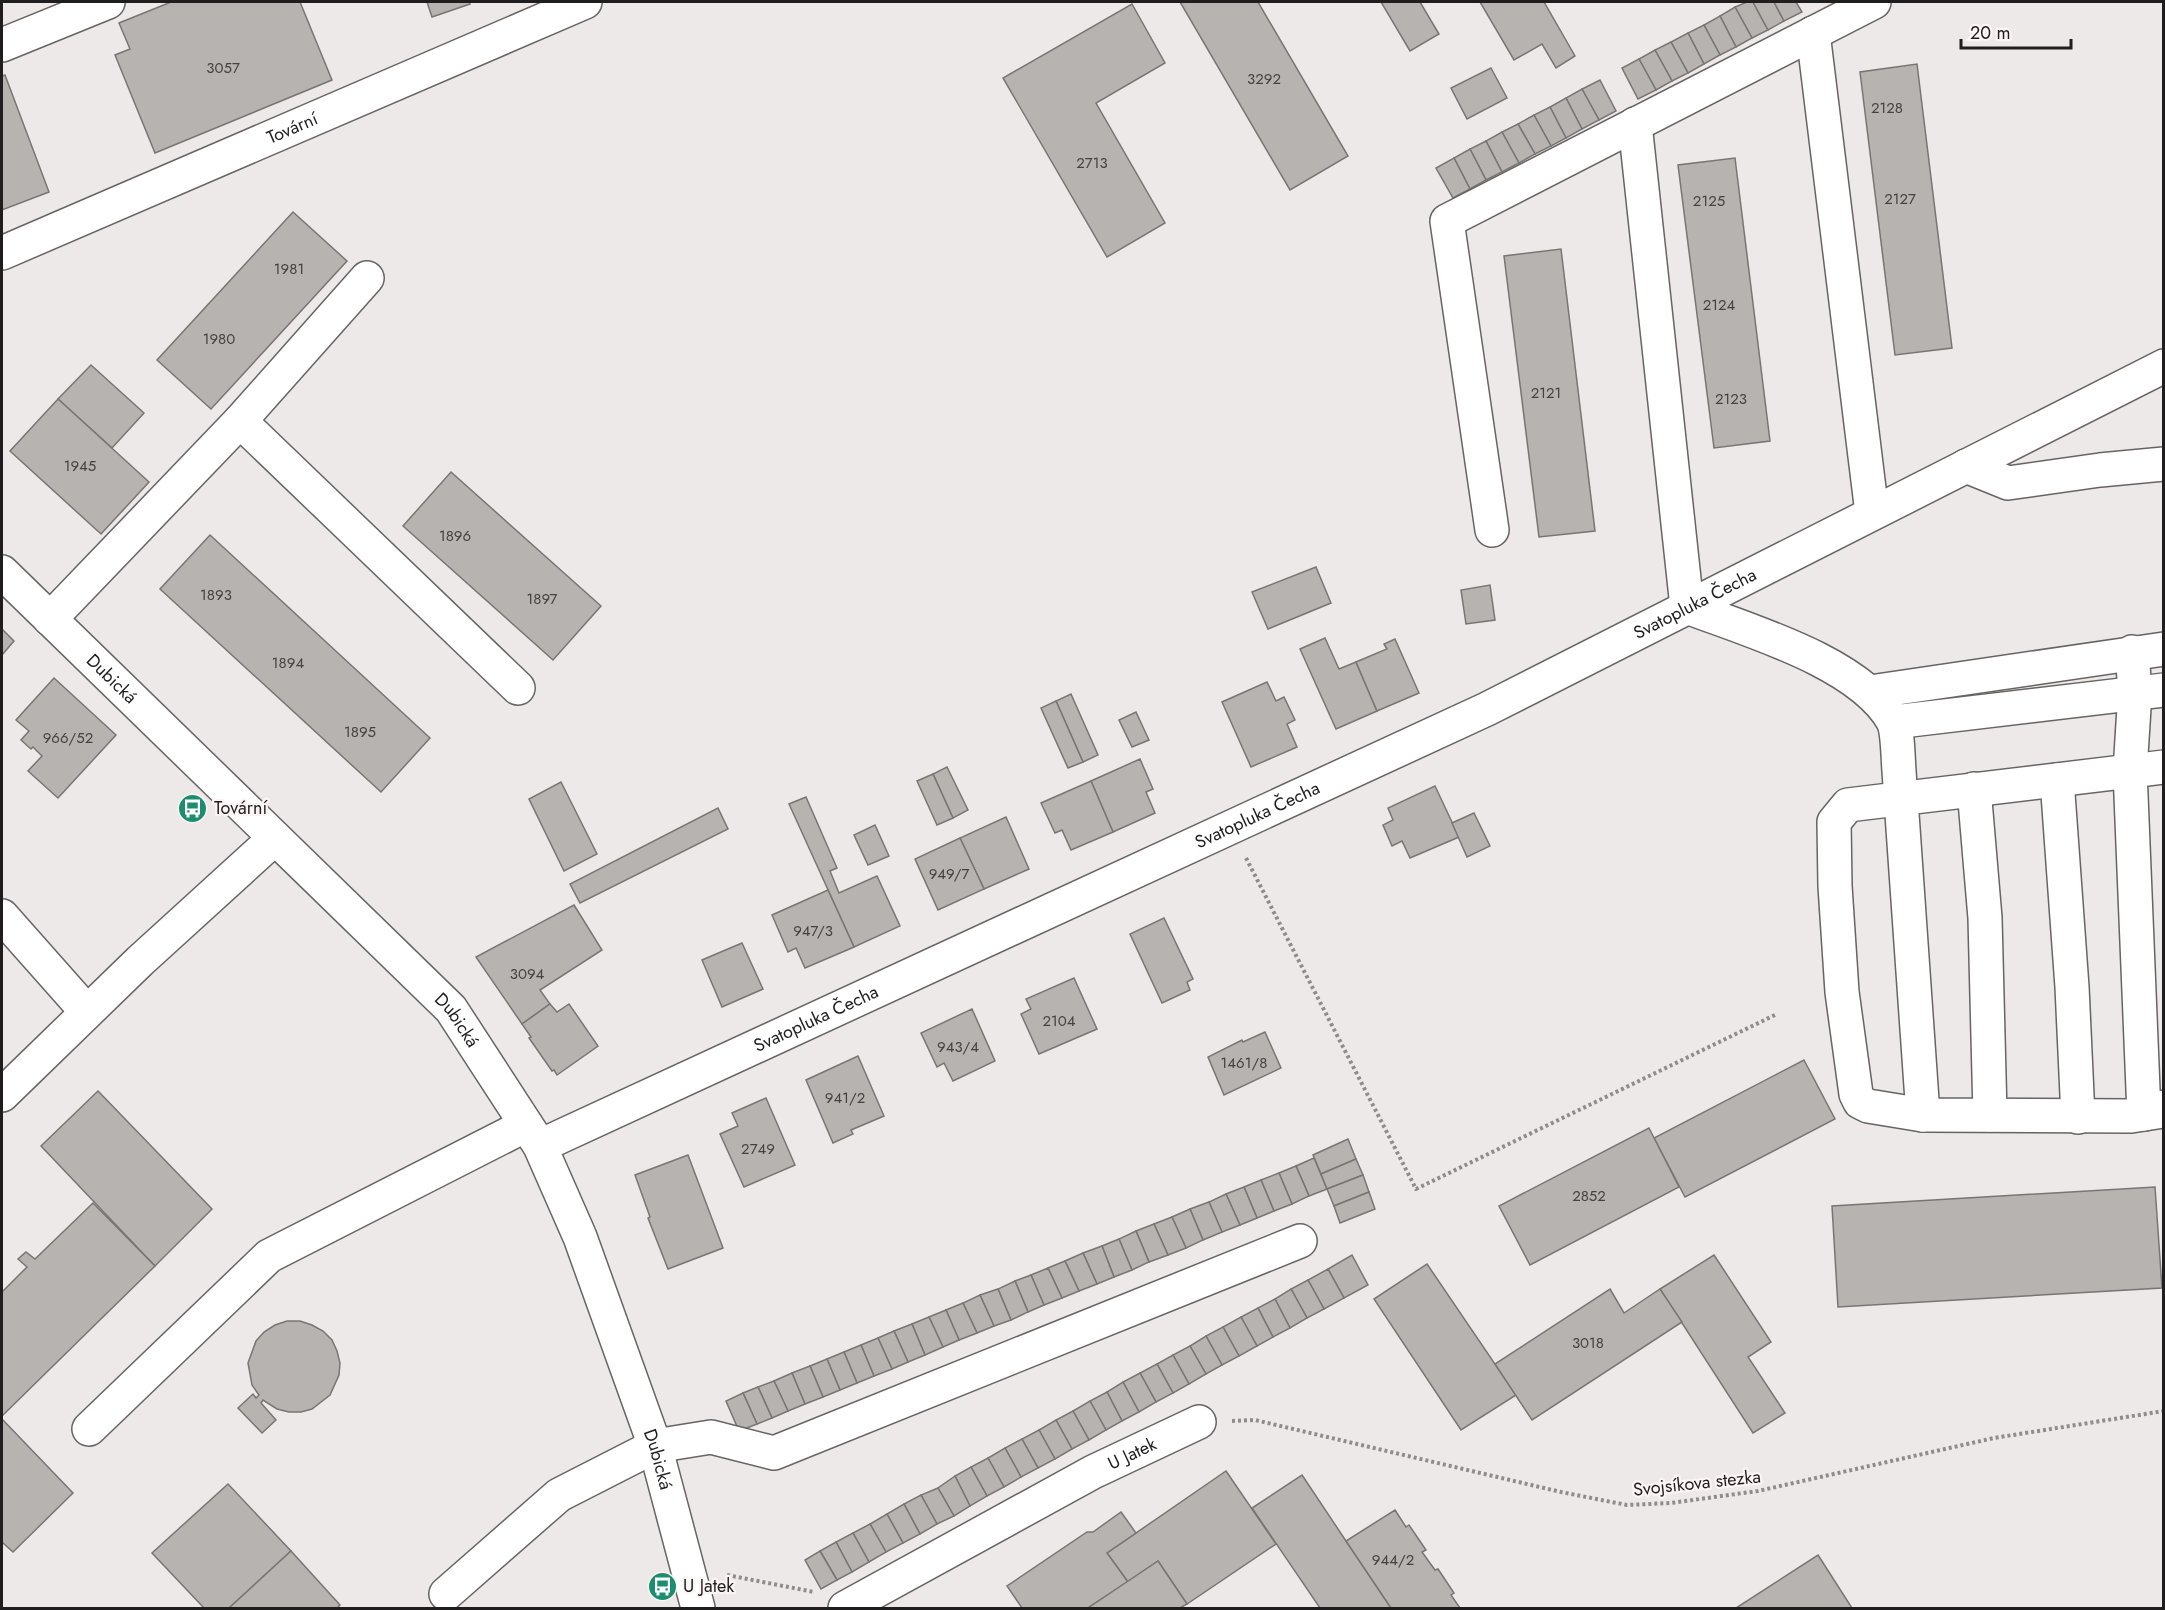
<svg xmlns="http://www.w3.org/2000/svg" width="2165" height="1610" font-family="Jost,sans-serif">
<rect width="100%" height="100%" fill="#ede9e8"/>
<g fill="#b7b3b0" stroke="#787573" stroke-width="1.5">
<polygon points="171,2 300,2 332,80 155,153 115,55 130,49 119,23"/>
<polygon points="427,2 469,2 470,4 432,17"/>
<polygon points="1180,2 1258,2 1348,156 1290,190"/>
<polygon points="1381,2 1420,2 1439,34 1410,51"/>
<polygon points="1480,2 1544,2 1575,56 1556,68 1542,44 1514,60"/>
<polygon points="1747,2 1753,2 1768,30 1752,38 1735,7"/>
<polygon points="1753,2 1774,2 1784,21 1768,30"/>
<polygon points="1774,2 1796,2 1802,12 1784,21"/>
<polygon points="1132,4 1165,63 1096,103 1165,223 1107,257 1003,78"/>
<polygon points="1735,7 1752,38 1736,47 1720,16"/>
<polygon points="1720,16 1736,47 1720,55 1704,25"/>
<polygon points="1704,25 1720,55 1704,64 1688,33"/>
<polygon points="1688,33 1704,64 1688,73 1671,42"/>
<polygon points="1671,42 1688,73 1672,81 1655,50"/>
<polygon points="1655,50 1672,81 1656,90 1639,59"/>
<polygon points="1639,59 1656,90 1638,99 1622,68"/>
<polygon points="1917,64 1952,348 1895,355 1860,72"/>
<polygon points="1491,68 1507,98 1467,119 1451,88"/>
<polygon points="5,75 49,192 2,210 2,76"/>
<polygon points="1600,80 1616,111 1599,120 1582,89"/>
<polygon points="1582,89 1599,120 1582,129 1566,98"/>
<polygon points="1566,98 1582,129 1566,138 1550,107"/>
<polygon points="1550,107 1566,138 1551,146 1534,115"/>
<polygon points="1534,115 1551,146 1535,154 1518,124"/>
<polygon points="1518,124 1535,154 1519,163 1502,132"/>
<polygon points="1502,132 1519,163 1502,172 1486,141"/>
<polygon points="1486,141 1502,172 1486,180 1470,149"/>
<polygon points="1470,149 1486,180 1470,189 1454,158"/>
<polygon points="1454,158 1470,189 1453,198 1436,168"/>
<polygon points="1735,158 1770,441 1714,448 1678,165"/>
<polygon points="293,212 347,261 211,409 157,360"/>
<polygon points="1561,249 1595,531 1539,537 1504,256"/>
<polygon points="91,365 144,413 112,448 58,399"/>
<polygon points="58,399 149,482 101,534 10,451"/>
<polygon points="451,472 601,606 553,660 403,526"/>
<polygon points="210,535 430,738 381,792 160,589"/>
<polygon points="1316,567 1331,603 1268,629 1252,592"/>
<polygon points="1490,585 1495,620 1466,624 1461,590"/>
<polygon points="2,629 14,641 2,655"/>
<polygon points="1325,638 1339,669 1356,662 1377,711 1336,729 1300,649"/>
<polygon points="1395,639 1419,693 1377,711 1356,662 1387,649 1384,644"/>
<polygon points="54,678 116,735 58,798 28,771 42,756 33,747 31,749 21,740 29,731 16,720"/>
<polygon points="1267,682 1276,701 1284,697 1295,720 1287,724 1297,747 1251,767 1222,702"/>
<polygon points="1071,694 1098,755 1083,762 1056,701"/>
<polygon points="1056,701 1083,762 1068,768 1041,708"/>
<polygon points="1136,712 1149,740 1132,747 1119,720"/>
<polygon points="1140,759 1153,789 1146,792 1155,813 1113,832 1091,781"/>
<polygon points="947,767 968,810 953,818 933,774"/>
<polygon points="933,774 953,818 937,825 917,781"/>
<polygon points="1091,781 1113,832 1071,850 1062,830 1055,833 1041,803"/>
<polygon points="561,782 597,854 564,871 529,799"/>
<polygon points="1435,786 1459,837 1410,858 1402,841 1392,846 1383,825 1393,820 1388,808"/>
<polygon points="806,797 837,868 830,871 839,893 877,876 900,926 854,947 789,804"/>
<polygon points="718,808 728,829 580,903 570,884"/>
<polygon points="1474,813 1490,846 1467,857 1452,823"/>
<polygon points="1006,817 1029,869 984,889 960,838"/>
<polygon points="875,825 889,856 868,865 854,835"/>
<polygon points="960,838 984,889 938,910 915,859"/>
<polygon points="828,890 854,947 805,968 796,948 788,952 772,915"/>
<polygon points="574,905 602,950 540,990 550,1004 522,1024 476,957"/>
<polygon points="1164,918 1193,979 1187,982 1190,990 1162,1003 1130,934"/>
<polygon points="742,943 763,989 722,1007 702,960"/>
<polygon points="1074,978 1097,1029 1039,1054 1021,1014 1031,1009 1026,999"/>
<polygon points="550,1004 557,1012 569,1004 598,1046 557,1075 554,1070 552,1071 529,1038 531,1037 522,1024"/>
<polygon points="972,1009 995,1061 953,1081 944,1063 937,1067 921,1033"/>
<polygon points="1265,1032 1281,1068 1224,1095 1208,1057 1242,1040 1243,1042"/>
<polygon points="858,1056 884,1116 851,1130 853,1134 833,1143 806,1080"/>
<polygon points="1804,1060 1835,1119 1685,1197 1654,1138"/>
<polygon points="98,1091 212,1209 155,1266 41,1146"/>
<polygon points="766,1098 795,1165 744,1187 720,1134 738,1126 732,1113"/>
<polygon points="1649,1128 1679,1187 1530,1265 1499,1206"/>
<polygon points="1348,1139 1356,1159 1321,1174 1313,1155"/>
<polygon points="688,1155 723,1248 668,1269 648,1218 650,1217 635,1175"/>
<polygon points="1314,1158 1327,1189 1309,1196 1296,1166"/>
<polygon points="1356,1159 1363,1175 1327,1189 1321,1174"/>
<polygon points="1296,1166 1309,1196 1292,1204 1279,1173"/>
<polygon points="1279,1173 1292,1204 1274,1211 1261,1180"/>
<polygon points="1363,1175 1369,1192 1334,1206 1327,1189"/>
<polygon points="1261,1180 1274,1211 1257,1218 1244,1187"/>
<polygon points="1244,1187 1257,1218 1240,1225 1226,1194"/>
<polygon points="2155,1187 2162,1288 1838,1307 1832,1206"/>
<polygon points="1369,1192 1375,1209 1340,1223 1334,1206"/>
<polygon points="1226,1194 1240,1225 1222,1232 1209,1202"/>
<polygon points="1209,1202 1222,1232 1203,1240 1190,1209"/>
<polygon points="93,1203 155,1266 2,1416 2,1292 27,1267 18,1259 26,1252 35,1259"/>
<polygon points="1190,1209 1203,1240 1186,1248 1172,1217"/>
<polygon points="1172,1217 1186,1248 1168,1255 1154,1224"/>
<polygon points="1154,1224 1168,1255 1149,1262 1136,1231"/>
<polygon points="1136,1231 1149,1262 1132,1270 1119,1239"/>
<polygon points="1119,1239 1132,1270 1114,1277 1102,1246"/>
<polygon points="1102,1246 1114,1277 1097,1284 1083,1253"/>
<polygon points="1083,1253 1097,1284 1079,1291 1065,1261"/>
<polygon points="1352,1255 1368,1285 1344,1298 1328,1269"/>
<polygon points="1714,1255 1771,1342 1748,1357 1785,1413 1753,1433 1660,1289"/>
<polygon points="1065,1261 1079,1291 1062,1298 1048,1268"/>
<polygon points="1427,1264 1516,1395 1461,1430 1374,1299"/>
<polygon points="1048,1268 1062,1298 1044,1305 1031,1275"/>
<polygon points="1328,1269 1344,1298 1324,1309 1308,1280"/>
<polygon points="1031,1275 1044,1305 1028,1312 1015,1281"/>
<polygon points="1308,1280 1324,1309 1307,1318 1291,1289"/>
<polygon points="1015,1281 1028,1312 1011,1320 998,1289"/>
<polygon points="998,1289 1011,1320 994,1326 980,1295"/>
<polygon points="1291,1289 1307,1318 1290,1328 1275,1299"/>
<polygon points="1610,1289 1624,1313 1660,1289 1682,1322 1532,1420 1495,1364"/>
<polygon points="980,1295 994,1326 977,1333 963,1303"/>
<polygon points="1275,1299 1290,1328 1273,1337 1258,1308"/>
<polygon points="963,1303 977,1333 959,1340 946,1310"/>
<polygon points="1258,1308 1273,1337 1257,1346 1241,1317"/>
<polygon points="946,1310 959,1340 943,1347 929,1317"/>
<polygon points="929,1317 943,1347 925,1355 912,1324"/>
<polygon points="1241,1317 1257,1346 1239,1356 1223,1327"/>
<polygon points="287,1321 300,1321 312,1325 323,1331 332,1340 337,1351 340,1363 339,1375 330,1395 312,1409 301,1412 289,1412 277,1409 263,1400 261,1403 276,1420 262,1433 238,1408 253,1394 256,1398 259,1395 252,1385 248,1363 256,1341 264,1332 275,1325"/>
<polygon points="912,1324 925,1355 908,1362 894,1331"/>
<polygon points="1223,1327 1239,1356 1222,1365 1206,1336"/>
<polygon points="894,1331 908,1362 892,1369 878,1338"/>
<polygon points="1206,1336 1222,1365 1206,1374 1190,1346"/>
<polygon points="878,1338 892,1369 874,1376 861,1345"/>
<polygon points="861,1345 874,1376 857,1383 844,1352"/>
<polygon points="1190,1346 1206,1374 1189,1384 1173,1355"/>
<polygon points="844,1352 857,1383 840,1390 827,1359"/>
<polygon points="1173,1355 1189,1384 1173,1393 1157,1364"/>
<polygon points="827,1359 840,1390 823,1397 810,1366"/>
<polygon points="1157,1364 1173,1393 1156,1402 1140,1373"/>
<polygon points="810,1366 823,1397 805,1404 792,1373"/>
<polygon points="792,1373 805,1404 788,1411 774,1381"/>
<polygon points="1140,1373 1156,1402 1139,1412 1123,1382"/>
<polygon points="774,1381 788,1411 772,1418 758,1387"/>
<polygon points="1123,1382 1139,1412 1122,1421 1107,1392"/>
<polygon points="758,1387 772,1418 757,1424 743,1393"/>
<polygon points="1107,1392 1122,1421 1106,1430 1090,1401"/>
<polygon points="743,1393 757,1424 739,1431 726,1401"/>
<polygon points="1090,1401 1106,1430 1089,1440 1073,1411"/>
<polygon points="1073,1411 1089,1440 1072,1449 1056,1420"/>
<polygon points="2,1419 73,1493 13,1552 3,1543 2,1545"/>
<polygon points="1056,1420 1072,1449 1055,1459 1039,1430"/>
<polygon points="1039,1430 1055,1459 1038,1468 1022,1439"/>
<polygon points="1022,1439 1038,1468 1021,1477 1005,1448"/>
<polygon points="1005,1448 1021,1477 1004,1487 988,1458"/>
<polygon points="988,1458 1004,1487 987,1496 971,1467"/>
<polygon points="971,1467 987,1496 970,1506 955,1476"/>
<polygon points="1226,1471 1276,1544 1187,1604 1158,1561 1128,1582 1107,1553"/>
<polygon points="1302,1475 1346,1541 1391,1608 1320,1608 1252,1508"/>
<polygon points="955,1476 970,1506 954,1516 938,1488"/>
<polygon points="228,1484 291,1551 229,1608 204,1608 152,1553"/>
<polygon points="938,1488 954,1516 937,1524 921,1495"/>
<polygon points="921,1495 937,1524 920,1534 904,1504"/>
<polygon points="904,1504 920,1534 903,1543 887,1514"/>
<polygon points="1395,1510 1406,1527 1409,1525 1426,1550 1422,1552 1435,1570 1438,1569 1454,1593 1451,1595 1460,1608 1391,1608 1346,1541"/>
<polygon points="1121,1512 1136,1533 1107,1553 1128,1582 1088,1608 1022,1608 1007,1586 1087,1532 1093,1532"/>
<polygon points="887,1514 903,1543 886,1552 870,1524"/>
<polygon points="870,1524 886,1552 869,1562 853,1533"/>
<polygon points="853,1533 869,1562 852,1572 836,1542"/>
<polygon points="836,1542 852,1572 837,1580 820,1551"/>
<polygon points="291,1551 340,1605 337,1608 229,1608"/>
<polygon points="820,1551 837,1580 821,1589 805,1560"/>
<polygon points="1818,1555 1852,1608 1736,1608"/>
<polygon points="1158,1561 1187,1604 1180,1608 1088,1608"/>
</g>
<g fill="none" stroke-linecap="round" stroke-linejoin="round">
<defs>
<g id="minor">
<polyline points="1813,33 1872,513"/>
<polyline points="2,45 108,2"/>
<path d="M1635,124L1687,607C1747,630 1860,662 1893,721C1898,731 1898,759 1899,771L1923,1115"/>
<path id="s1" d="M2,253L585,2"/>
<polyline points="240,421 518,688"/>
<polyline points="1966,466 2008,483 2100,470 2164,464"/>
<polyline points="1492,530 1447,221 1874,2"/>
<path id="s2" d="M2,572L451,1009L540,1146L580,1237L655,1446L698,1608"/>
<polyline points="50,619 240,421 367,278"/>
<polyline points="2132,652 2135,692 2130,771 2144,1114"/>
<polyline points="1870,692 2164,649"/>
<polyline points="1894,722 2164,690"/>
<polyline points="2164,767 1848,805 1834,822 1835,886 1842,992 1856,1094 1860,1102 1868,1106 1923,1115 2131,1116 2157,1112 2164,1107"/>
<polyline points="2057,780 2072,987 2078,1117"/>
<polyline points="1974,789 1985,918 1990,1115"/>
<polyline points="2,916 87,1012"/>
<polyline points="2,1095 140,961 275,838"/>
<path id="s3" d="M540,1146L1487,709L2164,366"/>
<polyline points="89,1429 269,1256 526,1125"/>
<polyline points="446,1594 559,1495 655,1446 711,1437 774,1453 1300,1241"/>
<path id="s4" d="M845,1608L1093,1472L1199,1422"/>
</g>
</defs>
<use href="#minor" stroke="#686463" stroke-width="36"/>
<g stroke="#8f8c8b" stroke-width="4" stroke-dasharray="3 3" stroke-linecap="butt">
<polyline points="1246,858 1416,1189 1777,1014"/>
<polyline points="1232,1421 1255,1420 1561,1492 1627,1505 1671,1503 1758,1491 1994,1438 2164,1411"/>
<polyline points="727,1575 814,1592"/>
</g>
<use href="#minor" stroke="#fff" stroke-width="33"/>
</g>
<defs>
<symbol id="bus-disc" viewBox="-11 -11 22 22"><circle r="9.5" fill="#1c8e6f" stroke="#fbf6f5"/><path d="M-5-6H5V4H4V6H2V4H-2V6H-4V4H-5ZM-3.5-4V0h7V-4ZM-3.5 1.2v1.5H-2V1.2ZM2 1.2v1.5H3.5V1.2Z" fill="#fff"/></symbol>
</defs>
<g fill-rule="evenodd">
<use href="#bus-disc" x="176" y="792" width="33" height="33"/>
<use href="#bus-disc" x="646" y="1570" width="33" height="33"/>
</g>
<g text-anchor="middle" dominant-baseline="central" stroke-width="4.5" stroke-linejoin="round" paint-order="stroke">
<g font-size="15" fill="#454242">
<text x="223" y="68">3057</text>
<text x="1264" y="79">3292</text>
<text x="1887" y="108">2128</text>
<text x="1092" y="163">2713</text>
<text x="1900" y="199">2127</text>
<text x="1709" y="201">2125</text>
<text x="289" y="269">1981</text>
<text x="1719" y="305">2124</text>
<text x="219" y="339">1980</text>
<text x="1546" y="393">2121</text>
<text x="1731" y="399">2123</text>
<text x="80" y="466">1945</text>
<text x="455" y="536">1896</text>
<text x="216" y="595">1893</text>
<text x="542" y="599">1897</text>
<text x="288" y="663">1894</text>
<text x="360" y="732">1895</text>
<text x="68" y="738">966/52</text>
<text x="949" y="874">949/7</text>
<text x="813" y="931">947/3</text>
<text x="527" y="974">3094</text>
<text x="1059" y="1021">2104</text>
<text x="958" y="1047">943/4</text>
<text x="1244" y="1063">1461/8</text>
<text x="845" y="1098">941/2</text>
<text x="758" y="1149">2749</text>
<text x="1589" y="1196">2852</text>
<text x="1588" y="1343">3018</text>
<text x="1393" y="1560">944/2</text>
</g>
<g font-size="18" fill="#1f1d1d" stroke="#fbf6f5">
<text stroke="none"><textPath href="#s1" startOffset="316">Tovární</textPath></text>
<text stroke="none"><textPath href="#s3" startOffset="1276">Svatopluka Čecha</textPath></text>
<text stroke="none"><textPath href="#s2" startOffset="153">Dubická</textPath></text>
<text stroke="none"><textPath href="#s3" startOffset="790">Svatopluka Čecha</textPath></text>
<text stroke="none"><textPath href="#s3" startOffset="304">Svatopluka Čecha</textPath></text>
<text stroke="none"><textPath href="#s2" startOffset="639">Dubická</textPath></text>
<text stroke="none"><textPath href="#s4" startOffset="326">U Jatek</textPath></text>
<text stroke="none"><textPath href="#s2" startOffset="1125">Dubická</textPath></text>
<text transform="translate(1697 1483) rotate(-6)">Svojsíkova stezka</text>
</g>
<g font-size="18" fill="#1f1d1d" stroke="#fbf6f5" text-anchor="start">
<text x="214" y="808">Tovární</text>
<text x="683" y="1586">U Jatek</text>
</g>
</g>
<rect width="2165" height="1610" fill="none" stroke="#1f1d1d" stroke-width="6"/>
<path d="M1961 39v9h110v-9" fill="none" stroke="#1f1d1d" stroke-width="3"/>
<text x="1970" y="39" font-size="18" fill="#1f1d1d" stroke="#fbf6f5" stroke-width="4.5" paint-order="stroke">20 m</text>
</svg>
